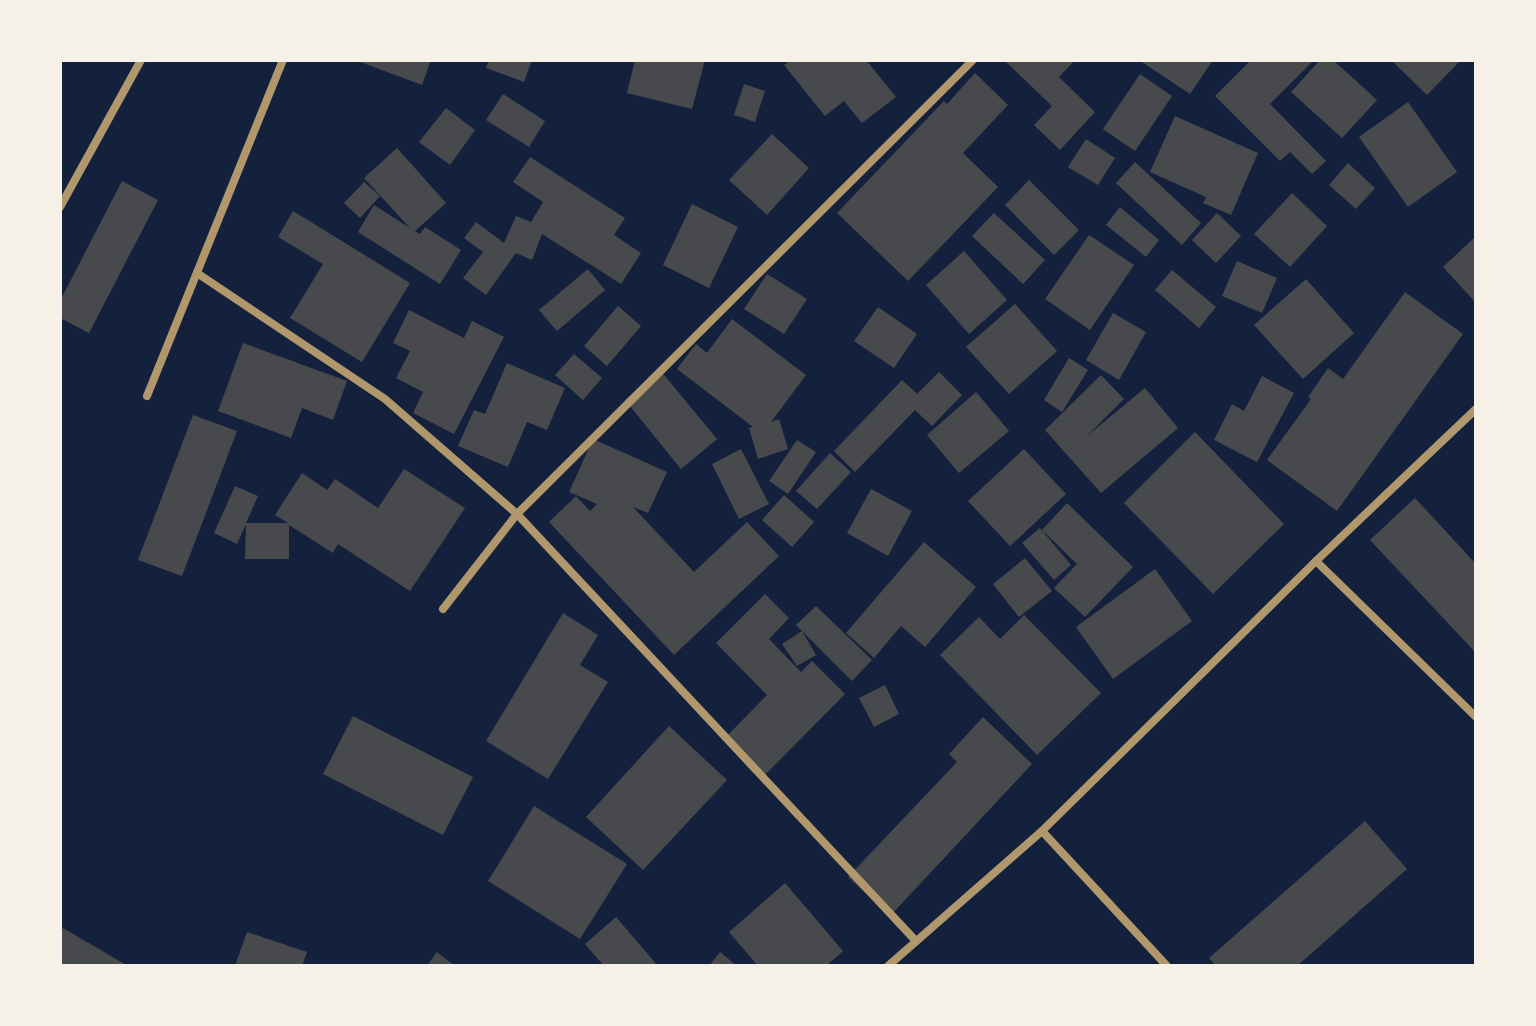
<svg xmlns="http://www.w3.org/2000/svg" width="1536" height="1026" font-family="Quicksand,sans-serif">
<rect width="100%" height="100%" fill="#14213d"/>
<g fill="#48494c">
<polygon points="355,60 431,60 422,85"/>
<polygon points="489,60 532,60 524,82 486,68"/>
<polygon points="635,60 705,60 692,109 627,93"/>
<polygon points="791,60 866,60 896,97 862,123 844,101 825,116 784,65"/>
<polygon points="1004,60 1075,60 1059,77 1095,112 1060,150 1034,125 1052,106"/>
<polygon points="1139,60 1213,60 1190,94"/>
<polygon points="1251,60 1312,62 1270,104 1326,161 1312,174 1290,152 1280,161 1215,96"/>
<polygon points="1320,60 1333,60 1377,100 1342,138 1291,92"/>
<polygon points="1391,60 1461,60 1427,95"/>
<polygon points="975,73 1008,105 963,153 998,187 908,281 837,213 944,101 947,104"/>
<polygon points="1140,74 1172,96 1135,151 1103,129"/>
<polygon points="744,84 765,91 755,122 734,115"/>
<polygon points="503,94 545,121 529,147 486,120"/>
<polygon points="1408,102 1457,172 1408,207 1359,137"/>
<polygon points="446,108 475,130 450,165 419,142"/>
<polygon points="1175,116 1258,153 1231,215 1203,203 1206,197 1150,172"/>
<polygon points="772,134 809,168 767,215 729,180"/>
<polygon points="1086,139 1115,158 1098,185 1068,167"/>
<polygon points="397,148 446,203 415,231 420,234 425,227 461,250 440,284 358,232 374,205 410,228 364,178"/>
<polygon points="530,157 625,218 614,235 641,253 621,284 542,234 532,260 516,253 486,295 463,278 483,252 464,238 476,222 504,243 516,216 531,222 543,202 513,182"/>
<polygon points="1135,162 1201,223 1182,245 1116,183"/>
<polygon points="1348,163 1375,188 1356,209 1329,185"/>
<polygon points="1029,180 1079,230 1054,255 1005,205"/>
<polygon points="122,181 158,200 89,333 60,318 60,301"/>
<polygon points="364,182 380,196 360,218 344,203"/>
<polygon points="1292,193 1327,226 1290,267 1254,234"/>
<polygon points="692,204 738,227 709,288 663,265"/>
<polygon points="1120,207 1159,240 1146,257 1106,225"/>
<polygon points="293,211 410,283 362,362 290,318 323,264 278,237"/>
<polygon points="994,213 1045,260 1023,284 972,236"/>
<polygon points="1217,213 1241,236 1216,263 1192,240"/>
<polygon points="1089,235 1134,265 1090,330 1045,299"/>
<polygon points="1476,236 1476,303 1443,267"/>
<polygon points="964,251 1007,300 969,334 926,285"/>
<polygon points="1237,261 1277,278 1262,313 1222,296"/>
<polygon points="588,269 605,290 557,331 539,310"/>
<polygon points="1172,270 1216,307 1199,328 1155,290"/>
<polygon points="767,274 807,299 784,334 744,309"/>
<polygon points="1306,279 1354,333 1303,379 1254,325"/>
<polygon points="1405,292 1463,334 1337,511 1267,460 1311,399 1308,397 1328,368 1343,379"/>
<polygon points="1015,304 1057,351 1009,394 966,347"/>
<polygon points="618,306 641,326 607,366 584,346"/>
<polygon points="878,307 917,334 894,368 854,341"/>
<polygon points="409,310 464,338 472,321 504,337 454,434 413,413 423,392 396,378 410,351 393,343"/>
<polygon points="1113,313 1146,332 1119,380 1086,360"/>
<polygon points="732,319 806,375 771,422 779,419 788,449 758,459 749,428 753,427 677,369 696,344 707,353"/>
<polygon points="243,343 347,381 333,420 302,408 291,438 218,411"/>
<polygon points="574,354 602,378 583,400 555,375"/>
<polygon points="1069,358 1088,370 1062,412 1044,400"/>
<polygon points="507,363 565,388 547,430 527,422 508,467 458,446 474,410 485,414"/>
<polygon points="660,370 717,439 681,469 625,400"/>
<polygon points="939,372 962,395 932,426 915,410 855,472 834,451 902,380 917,394"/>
<polygon points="1101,375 1124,399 1087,436 1145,388 1178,428 1101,493 1045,430"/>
<polygon points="1262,376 1294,393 1257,462 1214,440 1232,404 1244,411"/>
<polygon points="976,392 1009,431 959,473 927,435"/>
<polygon points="193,415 237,431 182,576 138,560"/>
<polygon points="1195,432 1284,524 1213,594 1124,503"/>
<polygon points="593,439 667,472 648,513 633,507 694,572 747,522 779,556 674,655 549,522 576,496 590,511 597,504 569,492"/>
<polygon points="797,440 816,452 788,494 769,481"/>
<polygon points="741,449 769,504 739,519 712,464"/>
<polygon points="1024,449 1066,494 1010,546 968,501"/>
<polygon points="830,453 851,472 817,509 796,491"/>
<polygon points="404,469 465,508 410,591 338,544 333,553 289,525 289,559 245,559 246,524 237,544 214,533 235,486 258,496 246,523 288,523 275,515 302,473 327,490 335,479 378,508"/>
<polygon points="871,489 912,511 888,556 847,533"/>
<polygon points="784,495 814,522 792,547 762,520"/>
<polygon points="1415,498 1476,564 1476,653 1370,540"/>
<polygon points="1067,503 1133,567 1085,617 1054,588 1077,564 1042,530"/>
<polygon points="1040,528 1071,565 1054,580 1022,543"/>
<polygon points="924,542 976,587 925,647 901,626 874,658 846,633"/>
<polygon points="1025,558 1052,591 1019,617 993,584"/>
<polygon points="1155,569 1192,621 1113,679 1076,627"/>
<polygon points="765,594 789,618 769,639 801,672 812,661 845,694 763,777 724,739 767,695 716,643"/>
<polygon points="816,606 872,660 852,681 796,625"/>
<polygon points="563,613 598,635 580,665 608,682 548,779 486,741"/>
<polygon points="1024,615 1101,693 1037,755 940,655 979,617 1000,639"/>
<polygon points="802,631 816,655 797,666 782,644"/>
<polygon points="885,685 899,714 874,727 859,698"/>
<polygon points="353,716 473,777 443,835 323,774"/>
<polygon points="983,717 1032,764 890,916 848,877 957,762 949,754"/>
<polygon points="669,726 727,780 643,870 586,817"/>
<polygon points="534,806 627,864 580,939 488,881"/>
<polygon points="1365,821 1407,869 1297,966 1216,966 1209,958"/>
<polygon points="785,883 843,951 826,966 758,966 729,932"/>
<polygon points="616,917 658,966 604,966 585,944"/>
<polygon points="63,928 128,966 60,966 60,933"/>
<polygon points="247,932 307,952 302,966 235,966"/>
<polygon points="437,952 455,966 427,966"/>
<polygon points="720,952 737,966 709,966"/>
</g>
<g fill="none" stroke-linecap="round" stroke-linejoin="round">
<g stroke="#b1986c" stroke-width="8">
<polyline points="60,207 141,60"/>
<polyline points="197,273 385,399 517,514 915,940"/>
<polyline points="147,396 283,60"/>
<polyline points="1316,561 1476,717"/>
<polyline points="443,609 517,514 973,60"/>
<polyline points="1042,831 1167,966"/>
<polyline points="888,966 1042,831 1316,561 1476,409"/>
</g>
</g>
<rect width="1536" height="1026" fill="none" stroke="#f6f1e7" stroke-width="124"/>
</svg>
